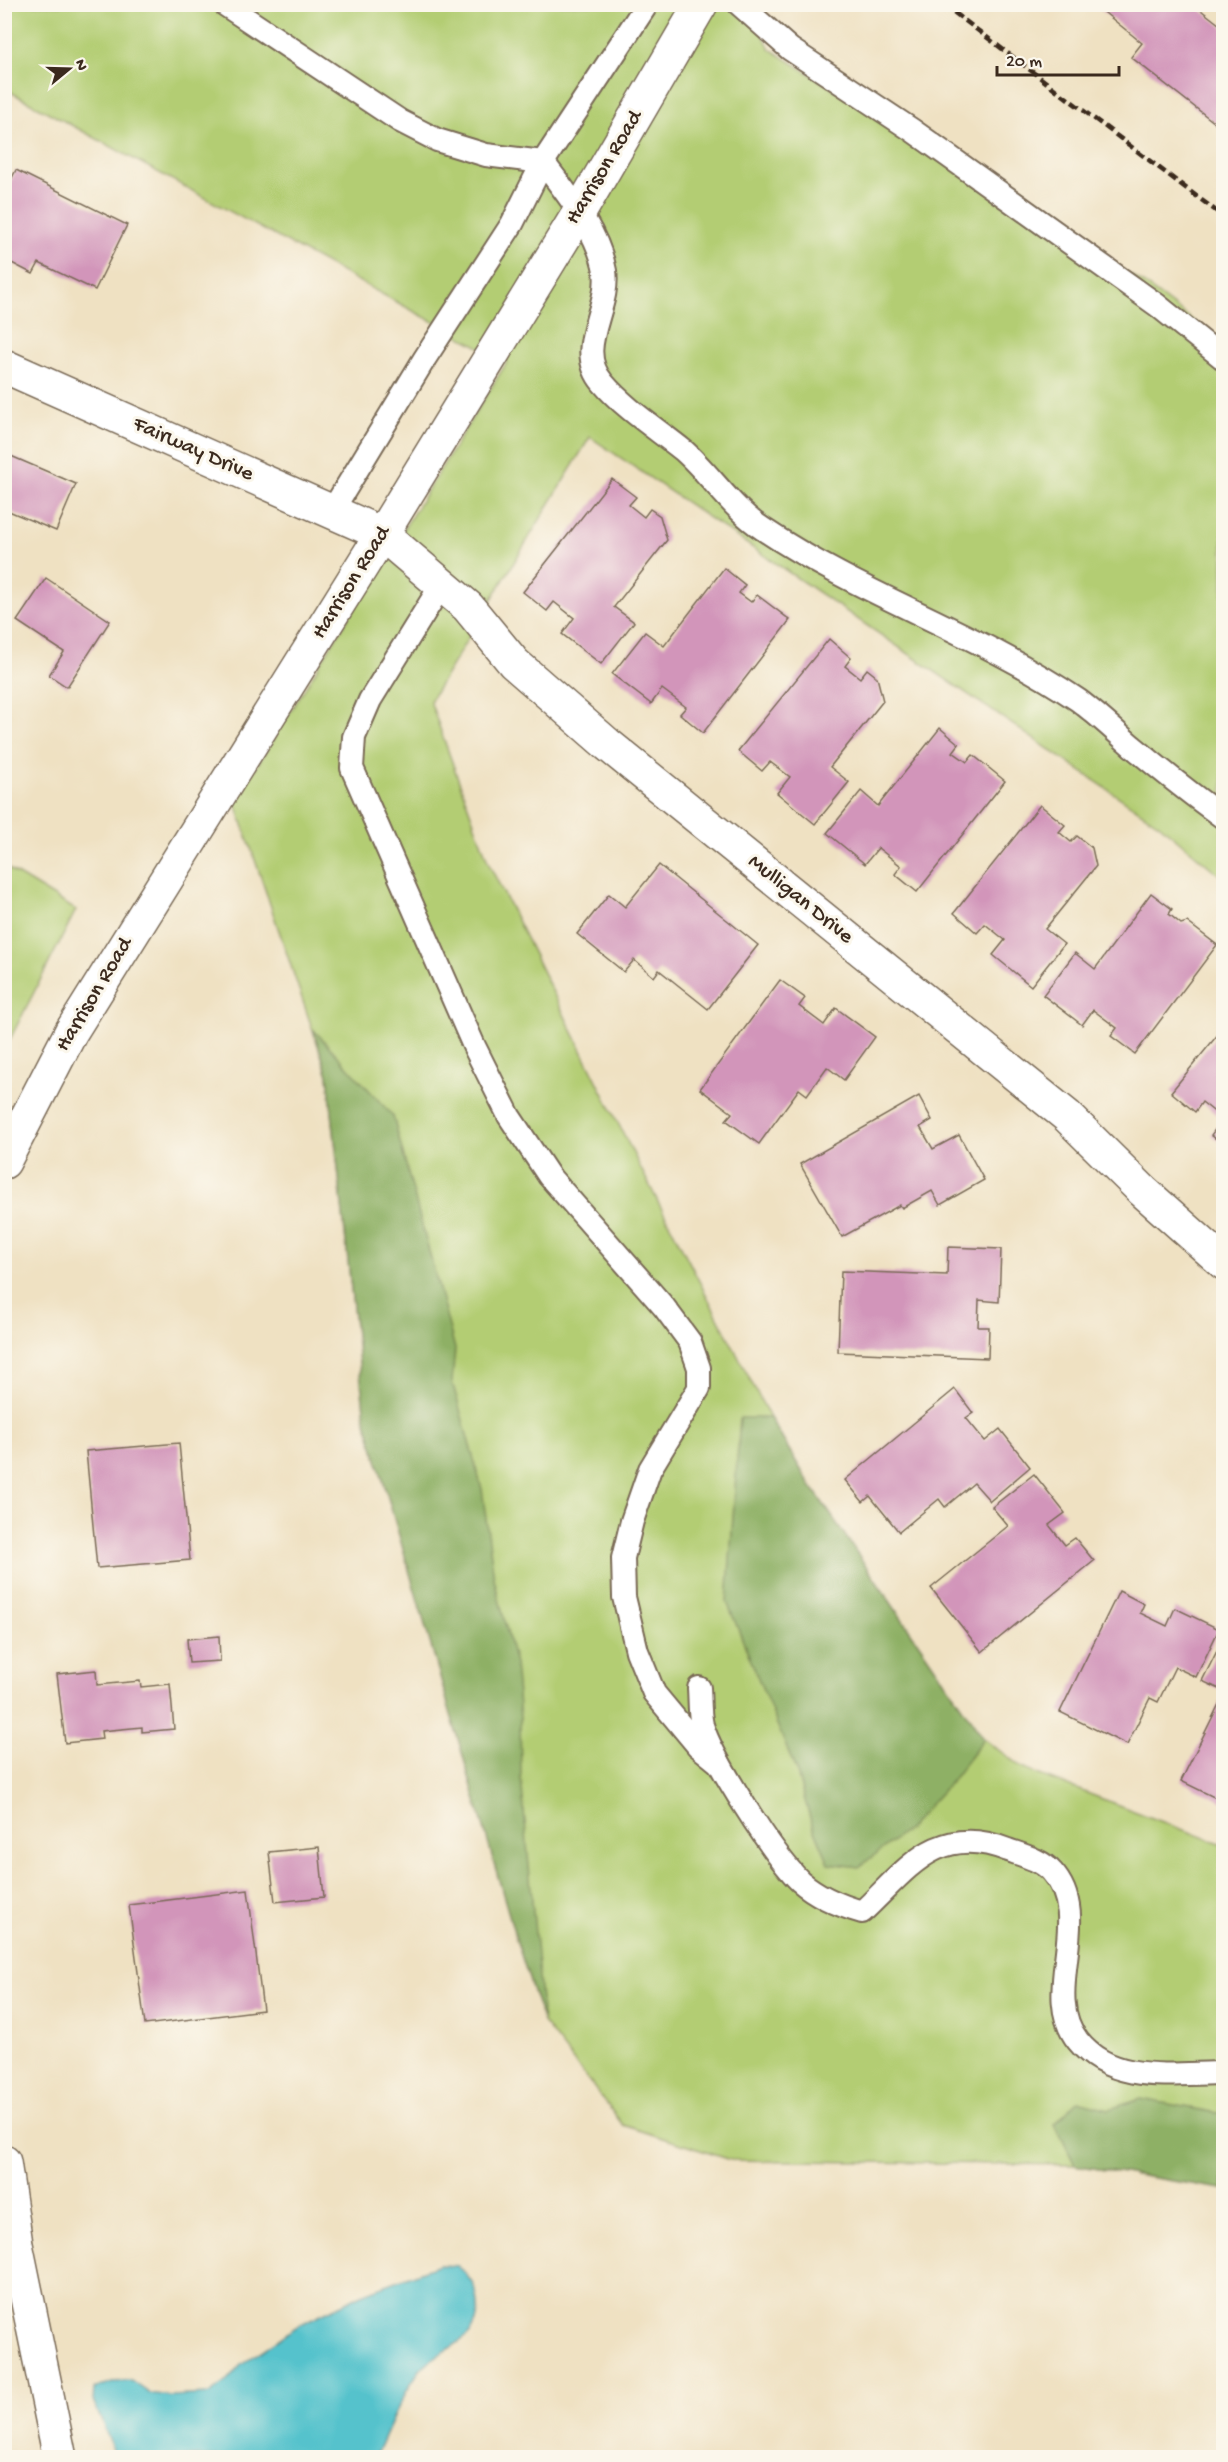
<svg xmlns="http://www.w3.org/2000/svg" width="1228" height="2462" font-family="'Gochi Hand',sans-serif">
<rect width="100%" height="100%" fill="#fbf7ec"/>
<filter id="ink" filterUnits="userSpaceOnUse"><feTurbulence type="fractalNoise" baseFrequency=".0167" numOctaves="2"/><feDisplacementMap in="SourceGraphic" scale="12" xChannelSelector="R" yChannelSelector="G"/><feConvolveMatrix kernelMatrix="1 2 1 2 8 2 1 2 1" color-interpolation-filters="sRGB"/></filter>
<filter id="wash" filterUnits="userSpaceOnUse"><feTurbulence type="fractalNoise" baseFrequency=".008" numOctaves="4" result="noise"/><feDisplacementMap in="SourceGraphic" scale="24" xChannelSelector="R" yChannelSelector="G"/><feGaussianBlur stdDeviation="1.35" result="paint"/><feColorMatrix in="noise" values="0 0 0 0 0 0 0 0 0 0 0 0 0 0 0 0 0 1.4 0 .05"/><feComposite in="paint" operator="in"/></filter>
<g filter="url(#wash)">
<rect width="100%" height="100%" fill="#efe1c2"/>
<g fill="#b3cd73" stroke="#777c48" stroke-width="1.5">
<polygon points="4,5 749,5 770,49 1143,283 1223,343 1223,878 1160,825 590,437 430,701 489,864 638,1163 770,1418 807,1480 984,1739 1024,1769 1223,1845 1223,2189 1075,2165 731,2160 623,2125 543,2022 517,1942 365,1418 328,1075 235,801 507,362 5,89"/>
<polygon points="5,867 76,910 5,1049"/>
</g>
<g fill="#8eb065" stroke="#646d42" stroke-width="1.5">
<polygon points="313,1029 393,1116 455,1349 452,1381 482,1489 494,1578 515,1664 520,1717 521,1777 543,2022 517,1942 365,1418 328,1075"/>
<polygon points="740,1418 770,1418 807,1480 984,1739 952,1780 907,1830 859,1867 829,1863 811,1821 797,1773 727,1602"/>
<polygon points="1141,2099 1223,2114 1223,2189 1075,2165 1055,2124 1078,2101 1109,2109"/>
</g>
<path fill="#54c2cc" stroke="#487675" stroke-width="1.5" d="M439,2265L458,2266C470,2278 478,2288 478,2306C480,2346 435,2347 417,2374C400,2400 388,2429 376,2457H116L93,2400L94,2389L112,2382L132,2381L149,2393L170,2396L209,2394L228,2380L241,2365L299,2325L362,2294Z"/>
<g id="blocks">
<g fill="#d295ba">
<polygon points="1094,4 1193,4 1224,28 1224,130 1131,57 1142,43"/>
<polygon points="16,170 127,225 95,290 39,263 33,274 4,259 4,193"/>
<polygon points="4,453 76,484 56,531 4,509"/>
<polygon points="612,479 636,497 629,505 644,517 650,509 660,516 667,540 614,607 634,622 601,664 562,634 574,618 554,602 547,611 523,592"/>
<polygon points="724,568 745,585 739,593 751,602 757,595 790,620 703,733 680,714 686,707 662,689 651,704 612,674 645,632 664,646"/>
<polygon points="46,578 110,621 67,687 49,675 64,652 17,621"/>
<polygon points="829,639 851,658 845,666 860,678 867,669 877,677 883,701 830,767 849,782 815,824 777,793 790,777 770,762 762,771 738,751"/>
<polygon points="940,728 959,744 953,752 967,762 973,755 1005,781 917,892 895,874 901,866 878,848 865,864 827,833 861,791 878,806"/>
<polygon points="1040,805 1065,825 1059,832 1071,842 1077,836 1092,848 1096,866 1045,929 1064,944 1031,986 993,955 1005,940 985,924 977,933 954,913"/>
<polygon points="659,865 758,945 708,1009 659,970 654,977 634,960 624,972 577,934 609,894 625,907"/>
<polygon points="1151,893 1172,909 1169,914 1181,924 1187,922 1217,945 1135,1054 1111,1036 1117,1028 1093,1010 1082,1025 1043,995 1075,953 1095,969"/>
<polygon points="780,980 805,998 799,1006 824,1025 836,1008 875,1037 844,1080 827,1067 807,1095 799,1089 759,1144 726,1120 732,1113 700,1089"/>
<polygon points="1224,1027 1224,1145 1211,1135 1223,1119 1202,1102 1195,1112 1171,1092"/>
<polygon points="919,1096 932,1120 920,1127 933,1149 959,1135 984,1180 940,1205 932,1191 902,1208 900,1205 842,1237 800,1164"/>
<polygon points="948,1247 1001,1249 999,1302 979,1300 978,1327 989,1327 988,1358 838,1352 841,1271 947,1275"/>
<polygon points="955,1389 973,1413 966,1418 985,1441 1000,1429 1030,1467 990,1501 974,1483 945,1507 939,1499 899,1532 870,1496 863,1502 845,1480"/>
<polygon points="179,1443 190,1560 97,1568 86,1451"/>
<polygon points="1034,1474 1065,1513 1049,1525 1065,1545 1075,1538 1094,1561 982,1652 931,1588 1008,1526 992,1507"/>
<polygon points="1119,1591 1144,1604 1140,1613 1167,1626 1175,1608 1219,1629 1196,1677 1175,1667 1158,1702 1150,1698 1127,1745 1060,1712"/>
<polygon points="219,1636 220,1661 189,1663 187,1639"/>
<polygon points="1224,1637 1224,1691 1202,1681"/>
<polygon points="96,1670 97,1685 140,1681 141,1687 170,1684 174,1729 142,1732 142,1727 101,1731 102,1739 65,1743 57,1674"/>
<polygon points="1224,1694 1224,1802 1181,1781"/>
<polygon points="319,1847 324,1897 275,1902 269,1852"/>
<polygon points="248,1890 263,2010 145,2025 129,1905"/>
</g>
</g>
</g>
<g filter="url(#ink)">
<use href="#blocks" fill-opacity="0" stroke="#7a6a57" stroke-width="1.5"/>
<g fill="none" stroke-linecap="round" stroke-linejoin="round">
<defs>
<g id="lane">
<path d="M224,4L400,121L437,140L486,155L543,162C567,194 598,231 605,271C611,309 573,348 603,383C624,408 658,430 684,451C711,475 732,509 763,529C863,596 979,633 1078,700C1097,714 1115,731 1132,746C1162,771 1192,795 1224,818"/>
<polyline points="739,4 790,49 912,130 1157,305 1224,359"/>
<polyline points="332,511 425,358 512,224 543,162 647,4"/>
<polyline points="442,584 370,700 354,737 352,768 474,1046 509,1116 549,1176 664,1307 690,1342 699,1368 699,1388 650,1469 632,1521 623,1558 624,1597 637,1651 654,1693 698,1746 719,1763"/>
<path d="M699,1688C700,1700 699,1713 702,1725C712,1759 774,1856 800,1881C817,1896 841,1906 862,1912C908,1869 937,1822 1008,1850C1022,1855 1042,1860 1052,1872C1095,1919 1039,1992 1078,2041C1113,2085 1175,2073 1224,2073"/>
</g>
<g id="street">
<polyline points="4,366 382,534 468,607 514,663 607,744 1067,1116 1143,1191 1224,1263"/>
<polyline points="4,1162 71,1032 382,534 579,213 701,4"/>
<polyline points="4,2162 16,2244 60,2458"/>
</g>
</defs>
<use href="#lane" stroke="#7a6a57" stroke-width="26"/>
<use href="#street" stroke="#7a6a57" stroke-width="36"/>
<use href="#lane" stroke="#fff" stroke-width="22"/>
<use href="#street" stroke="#fff" stroke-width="33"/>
<polyline stroke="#3b2a1e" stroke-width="4.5" stroke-dasharray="9 4.5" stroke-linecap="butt" points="943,4 1224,217"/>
</g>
</g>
<g text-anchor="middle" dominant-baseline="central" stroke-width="6" stroke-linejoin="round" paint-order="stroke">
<g font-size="22" fill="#3b2a1e" stroke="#fbf7ec">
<text transform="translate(605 168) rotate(-59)">Harrison Road</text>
<text transform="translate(193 450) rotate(24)">Fairway Drive</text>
<text transform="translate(352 583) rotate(-58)">Harrison Road</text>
<text transform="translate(800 900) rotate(39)">Mulligan Drive</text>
<text transform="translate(95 995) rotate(-59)">Harrison Road</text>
</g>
</g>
<rect width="1228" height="2462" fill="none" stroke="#fbf7ec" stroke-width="24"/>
<g transform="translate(69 69) rotate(71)" stroke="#fbf7ec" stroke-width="4.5" paint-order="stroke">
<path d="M0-4.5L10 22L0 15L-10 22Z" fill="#3b2a1e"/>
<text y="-9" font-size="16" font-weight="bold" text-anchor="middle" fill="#3b2a1e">N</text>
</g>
<path d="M997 66v9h122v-9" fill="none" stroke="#3b2a1e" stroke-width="3"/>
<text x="1006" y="66" font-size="18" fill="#3b2a1e" stroke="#fbf7ec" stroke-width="4.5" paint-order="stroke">20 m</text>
</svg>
